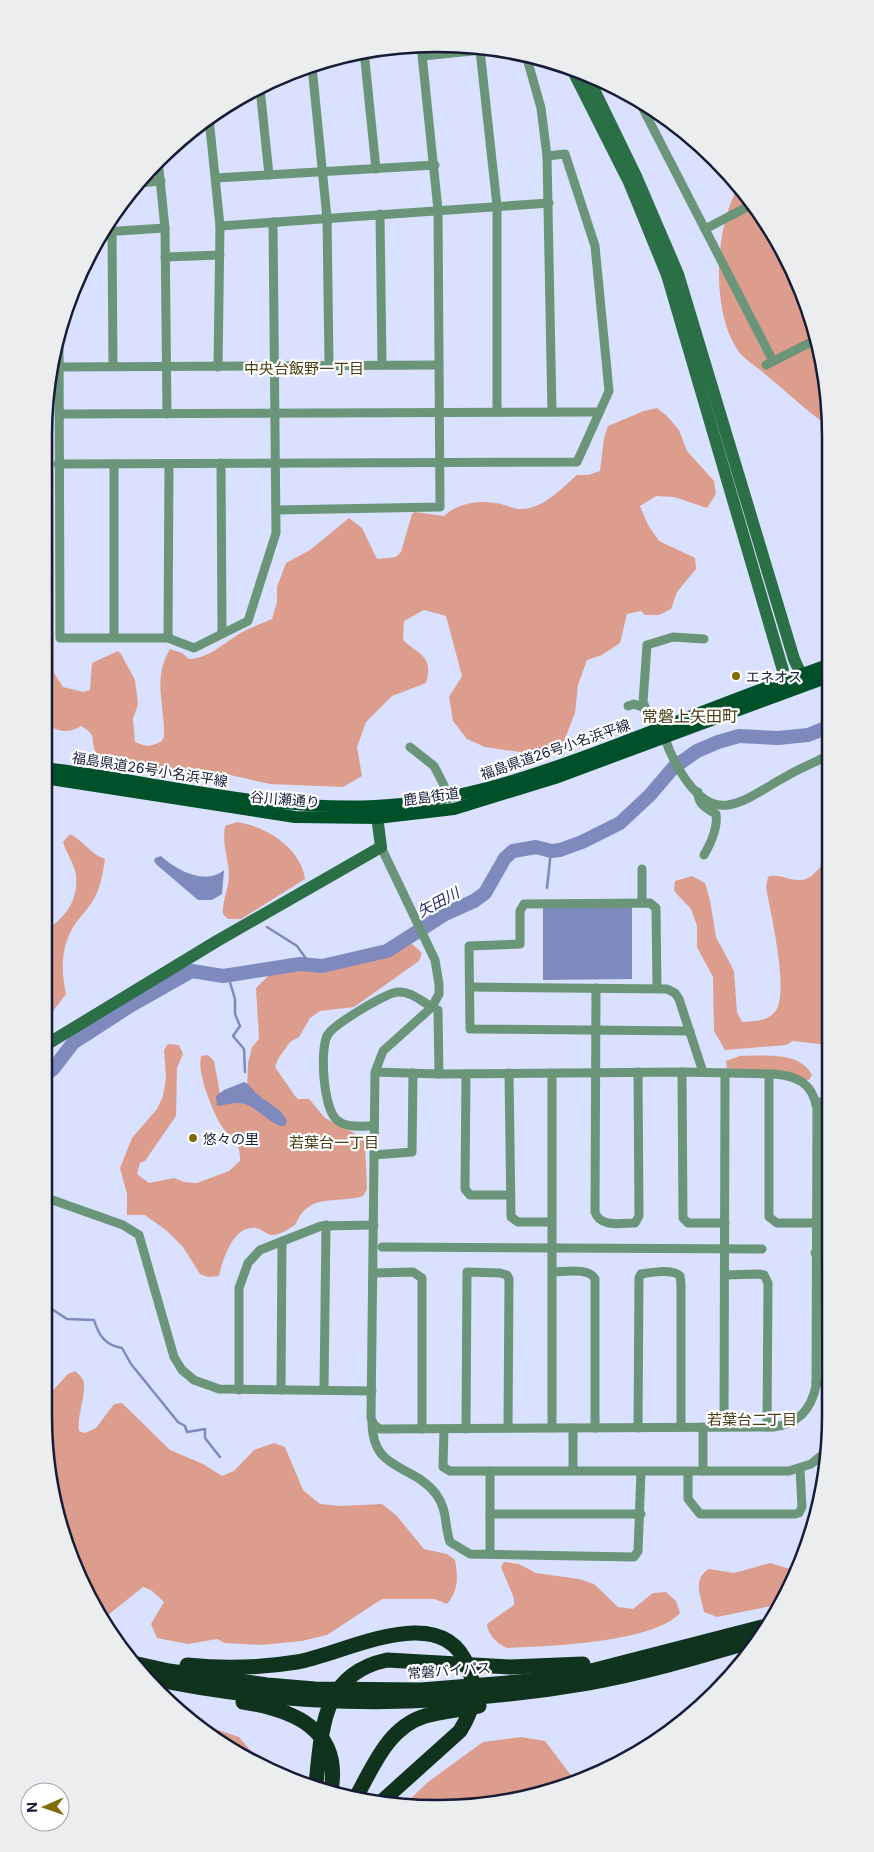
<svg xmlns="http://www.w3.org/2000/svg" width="874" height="1852" font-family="Inter,'Noto Sans JP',sans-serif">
<rect width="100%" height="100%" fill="#d9e1fe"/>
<g fill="#dd9d8d">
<path d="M738,187L749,197L800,286L827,385V425C805,410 786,391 765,374C757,367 745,360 739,352C710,311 715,228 738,187Z"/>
<path d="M53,356L54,673L63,687L83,692L90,690L92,663L118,651L121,654L135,680L138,704L133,719L135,742C146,747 151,747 162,741L164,736C165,704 152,680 170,649L182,653L189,659C210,658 222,644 239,634C249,628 261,624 272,619L277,602V587L286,563L310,550L349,518L362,528L377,559L396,557L401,552L412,514L415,512L444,516C456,504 478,500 495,503C506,504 513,510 525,509C546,506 562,488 577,475H588L600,471L604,438L608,426L644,411L657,408L667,416L679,430L687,451L714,481L716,494L707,508L674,497L656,496L640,506L648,525L659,541L695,558L696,569L677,592L671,609L659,615H645L641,611L627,614L620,643L602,655L587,660L578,685L575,713L564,741L540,755L485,747L467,739L453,721L449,697L462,676L446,616L424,610L404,621L403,640C420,655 434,657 426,683L392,696L366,722L357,747L362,776L343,787L270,784L230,775L187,772L103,761C101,758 96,754 95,751C90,737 98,736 81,726C68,734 59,732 46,724L44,707V437Z"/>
<path d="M237,822C266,826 301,848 305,879L241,919H228L223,914C222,901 229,888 229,874C228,856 222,846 225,826Z"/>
<path d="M70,834C84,841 90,854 105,859C103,872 101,885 95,897C89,909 78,918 72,929C61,949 61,972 66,994L44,1023V931C64,920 79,900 76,876C75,865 66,852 63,842Z"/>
<path d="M828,858L829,1045L793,1041L786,1045L725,1050L714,1031L713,977L697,947V926L691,909L674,891L675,881L692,876L705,883L710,900L716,937L734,971L737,1012L742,1022C754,1021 765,1022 774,1013C791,996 770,911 766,887L768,877C781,872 794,885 808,878C815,875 822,864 828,858Z"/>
<path d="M412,944L422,953L419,961L354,1007L320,1011L310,1018L299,1037L290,1042L278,1059L275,1067L295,1096L298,1099H309L325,1118L360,1136L365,1143L367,1189L363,1196C334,1205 310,1191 295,1225C289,1229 281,1234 274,1235C267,1236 263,1229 256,1228C233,1225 223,1259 219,1276L208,1277L200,1274L183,1247L167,1231L145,1215H127V1194L120,1168L132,1138L157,1109L163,1096L166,1079L164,1050L168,1044L179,1045L183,1054L177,1068L176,1116L145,1161L140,1163L137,1174L149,1183L174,1178L184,1182L197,1183L229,1171L240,1161C241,1139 228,1138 219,1122C211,1106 197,1073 201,1056L208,1055L214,1061L221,1099L247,1090L248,1063L252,1047L259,1039L256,988L278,966L288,961L351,959Z"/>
<path d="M740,1056C763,1056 800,1051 812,1075L809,1080H805L727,1068L726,1061Z"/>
<path d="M75,1371C79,1375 84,1378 84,1384C85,1400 77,1415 79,1431L85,1433L96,1428L114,1404L122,1403L170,1450L203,1464L222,1476L234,1471L254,1450L274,1443L285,1447L303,1490L320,1504L341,1506L382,1504L396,1515L424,1549L447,1554L455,1560C458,1577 459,1590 447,1604L434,1599H382L327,1635L302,1641L261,1645L225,1643L217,1639L188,1644L157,1638L151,1624L164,1602L151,1590L143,1587L108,1615L97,1613L65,1542L44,1415V1400L68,1374Z"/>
<path d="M504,1562L519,1564L536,1573L579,1579L594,1584L618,1607L633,1609L653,1593L666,1592L676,1601L680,1613C653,1643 548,1646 507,1648C496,1643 488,1635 487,1624L514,1605V1598L501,1567Z"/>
<path d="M770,1563L797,1571L776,1605L717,1617L704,1612C701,1596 692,1579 709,1569L734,1573Z"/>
<polygon points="203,1725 239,1737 262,1764 241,1756"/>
<polygon points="521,1737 545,1741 573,1778 513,1801 437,1808 404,1805 428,1782 483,1742"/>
</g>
<g fill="#7e8abe">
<path d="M161,856C176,870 206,886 224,870L222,894L212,900H198L157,865L154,861L155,858Z"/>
<polygon points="543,907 632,907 632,979 543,980"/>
<path d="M244,1082C251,1085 252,1090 258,1095C268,1103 281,1108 287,1121L285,1126C275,1129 257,1107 245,1104C235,1101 226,1105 217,1106L216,1096L224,1090Z"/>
</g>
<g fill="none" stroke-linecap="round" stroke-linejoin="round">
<g stroke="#7e8abe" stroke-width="2.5">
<polyline points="547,888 551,851"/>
<polyline points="267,927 297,946 310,964"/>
<polyline points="228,976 235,999 235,1014 240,1026 233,1036 244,1049 245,1072"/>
<path d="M44,1304L67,1319L94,1320C99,1336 105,1345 122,1348L131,1364L178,1422L185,1426L187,1432L205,1429V1438L220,1457"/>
</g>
<polyline stroke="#7e8abe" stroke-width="14" points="44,1076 53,1069 73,1043 130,1006 192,971 223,976 300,964 322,966 387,951 445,914 474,901 485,893 505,858 513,851 536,847 551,851 560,850 582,842 620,823 650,795 673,768 697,751 718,742 739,736 778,738 808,735 828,727"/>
<g stroke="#6b9578" stroke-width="9">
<polyline points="480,50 497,206 497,412"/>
<polyline points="364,51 376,169"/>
<polyline points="423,56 492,49"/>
<polyline points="312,66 327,218 329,364"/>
<polyline points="260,88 269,175"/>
<polyline points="641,105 773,361"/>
<polyline points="209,118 220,226 218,367"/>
<polyline points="547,156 552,412"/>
<polyline points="158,160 165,228 167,414"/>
<polyline points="216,178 435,165"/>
<polyline points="139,183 161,181"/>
<polyline points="380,214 382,364"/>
<polyline points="220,226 549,203"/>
<polyline points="705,229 753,204"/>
<polyline points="112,231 113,366"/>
<polyline points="103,232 165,228"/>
<polyline points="165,257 220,255"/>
<polyline points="59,335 60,638 168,638 194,648 248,621 276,533 273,222"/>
<polyline points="766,365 815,340"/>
<polyline points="59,367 439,365"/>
<polyline points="59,414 599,412"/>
<polyline points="221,463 222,632"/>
<polyline points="58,464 577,462 609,391 595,246 565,154 547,156 541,108 526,55"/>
<polyline points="276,510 440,507 438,210 421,45"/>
<polyline points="114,637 114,464"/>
<polyline points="168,638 169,464"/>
<polyline points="628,706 634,704 645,708"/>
<polyline points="653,724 643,702 647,645 673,637 704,639"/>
<path d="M664,736C672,760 696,810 728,805C748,802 769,785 787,776C800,768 815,763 828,755"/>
<polyline points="410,747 434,766 450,797"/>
<path d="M698,792C698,805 706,808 716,814C718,828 711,843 704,855"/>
<polyline points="44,888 47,882 44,864"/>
<polyline points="642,903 642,869"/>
<polyline points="470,987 667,989 675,993 679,999 703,1072"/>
<path d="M596,988L595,1212C600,1228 622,1223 635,1223L639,1216L638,1072"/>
<polyline points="657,988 656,908 650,903 524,904 520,911 520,944 469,946 470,1029 690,1031"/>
<polyline points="438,1010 439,1074"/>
<path d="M375,1072L439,1074L682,1072L774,1074C798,1076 812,1083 817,1108L816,1386C811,1410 798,1424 773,1427L380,1429L374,1425L371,1418L375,1072L383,1051L432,1007L439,994V984L435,960L381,847"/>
<polyline points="682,1072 683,1218 688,1223 725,1223"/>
<polyline points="509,1073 511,1217 518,1222 552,1222"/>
<polyline points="466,1074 465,1189 470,1195 510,1195"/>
<polyline points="769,1074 769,1217 777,1223 815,1223"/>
<polyline points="816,1105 829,1097"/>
<path d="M374,1126C362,1126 346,1128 337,1120C323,1108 320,1051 327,1036C332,1025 386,993 398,992C410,991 421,1001 432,1007"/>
<polyline points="374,1155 412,1152 413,1073"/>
<polyline points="44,1197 123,1225 139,1235 174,1357 182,1370 194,1380 219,1389 372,1391"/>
<polyline points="382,1247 762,1249"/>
<polyline points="815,1253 830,1254"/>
<path d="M552,1272C564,1272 589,1267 595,1279V1428"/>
<polyline points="374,1273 413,1272 422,1278 422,1429"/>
<polyline points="725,1275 759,1274 764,1275 768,1283 767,1427"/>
<polyline points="816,1383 830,1382"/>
<polyline points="239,1390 239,1288 248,1263 260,1250 321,1226 374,1225"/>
<polyline points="281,1390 282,1241"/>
<polyline points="324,1390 326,1225"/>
<path d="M372,1421C372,1473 411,1462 436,1494C448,1510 444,1525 450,1542L470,1554L634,1557L638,1551L641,1472"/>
<polyline points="703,1427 703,1471"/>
<polyline points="724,1427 725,1073"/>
<polyline points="552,1428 552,1073"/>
<polyline points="573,1428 573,1471"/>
<path d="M638,1428L639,1278L641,1274C651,1272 673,1269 680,1276L681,1284V1427"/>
<polyline points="444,1429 443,1467 450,1471 789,1471 811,1464 827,1451"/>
<polyline points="466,1429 467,1272 500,1273 507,1275 509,1279 508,1428"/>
<polyline points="688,1472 688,1499 700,1514 795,1514 799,1513 802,1507 800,1469"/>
<polyline points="490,1514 641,1514"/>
<polyline points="490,1554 490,1471"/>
</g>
<g stroke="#2b6f46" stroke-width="12">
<polyline points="572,69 629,182 667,275 789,691"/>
<polyline points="586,73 636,176 678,274 794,659 805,683"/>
<polyline points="44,1046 217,941 381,847 376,808"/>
</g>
<g stroke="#00512a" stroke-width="12">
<path d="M44,768C154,781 263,811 375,806C461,802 539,774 618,744C688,718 757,690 828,665"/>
<polyline points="44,778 295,817 377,818 454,809 555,778 828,677"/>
</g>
<g stroke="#10331e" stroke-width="15">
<polyline points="133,1663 169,1671 267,1685 315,1689 421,1690 530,1681 591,1671 762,1627"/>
<path d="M187,1665C224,1669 260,1668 297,1662C345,1654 442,1598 468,1667C478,1692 473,1710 460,1731L380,1803"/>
<path d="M145,1677C290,1709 442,1708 588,1683C644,1673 698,1657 753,1641"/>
<path d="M243,1702C293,1710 342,1729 331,1790"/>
<path d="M316,1784C322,1728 322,1674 387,1660L510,1667L583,1664"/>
<path d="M355,1799C373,1767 388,1727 425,1716C442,1711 461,1710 479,1706"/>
</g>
</g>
<g fill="#806a02" stroke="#fff" stroke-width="2">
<circle cx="736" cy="676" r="5"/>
<circle cx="193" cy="1138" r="5"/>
</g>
<g text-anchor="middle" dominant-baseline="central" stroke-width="4.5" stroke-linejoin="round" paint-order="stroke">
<g font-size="14" fill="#161b36" stroke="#fff" text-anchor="start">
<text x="746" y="676">エネオス</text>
<text x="203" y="1138">悠々の里</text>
</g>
<g font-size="14" fill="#161b36" stroke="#fff">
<text transform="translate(555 749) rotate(-19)">福島県道26号小名浜平線</text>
<text transform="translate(150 769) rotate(9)">福島県道26号小名浜平線</text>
<text transform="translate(431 796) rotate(-8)">鹿島街道</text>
<text transform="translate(285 799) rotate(5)">谷川瀬通り</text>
<text transform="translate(449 1670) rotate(-4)">常磐バイパス</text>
</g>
<g font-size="15" fill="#483d14" stroke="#fff">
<text x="304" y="368">中央台飯野一丁目</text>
<text x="334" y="1142">若葉台一丁目</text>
<text x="752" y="1419">若葉台二丁目</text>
</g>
<g font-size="15" font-style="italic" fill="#262d6d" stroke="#fff">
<text transform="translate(438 902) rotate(-28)">矢田川</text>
</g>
<g font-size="16" fill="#483d14" stroke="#fff">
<text x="690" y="716">常磐上矢田町</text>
</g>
</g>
<path d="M0 0H874V1852H0ZM436 52H438A384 384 0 0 1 822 436V1416A384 384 0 0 1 438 1800H436A384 384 0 0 1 52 1416V436A384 384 0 0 1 436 52Z" fill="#ecedef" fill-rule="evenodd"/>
<path fill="none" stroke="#161b36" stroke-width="2.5" d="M436 52H438A384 384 0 0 1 822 436V1416A384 384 0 0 1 438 1800H436A384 384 0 0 1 52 1416V436A384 384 0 0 1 436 52Z"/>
<g transform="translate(45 1807) rotate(268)"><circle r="24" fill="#ffffff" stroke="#a2a4af"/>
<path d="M0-4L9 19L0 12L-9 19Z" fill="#806a02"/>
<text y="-8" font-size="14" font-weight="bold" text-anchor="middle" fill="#161b36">N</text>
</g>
</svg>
